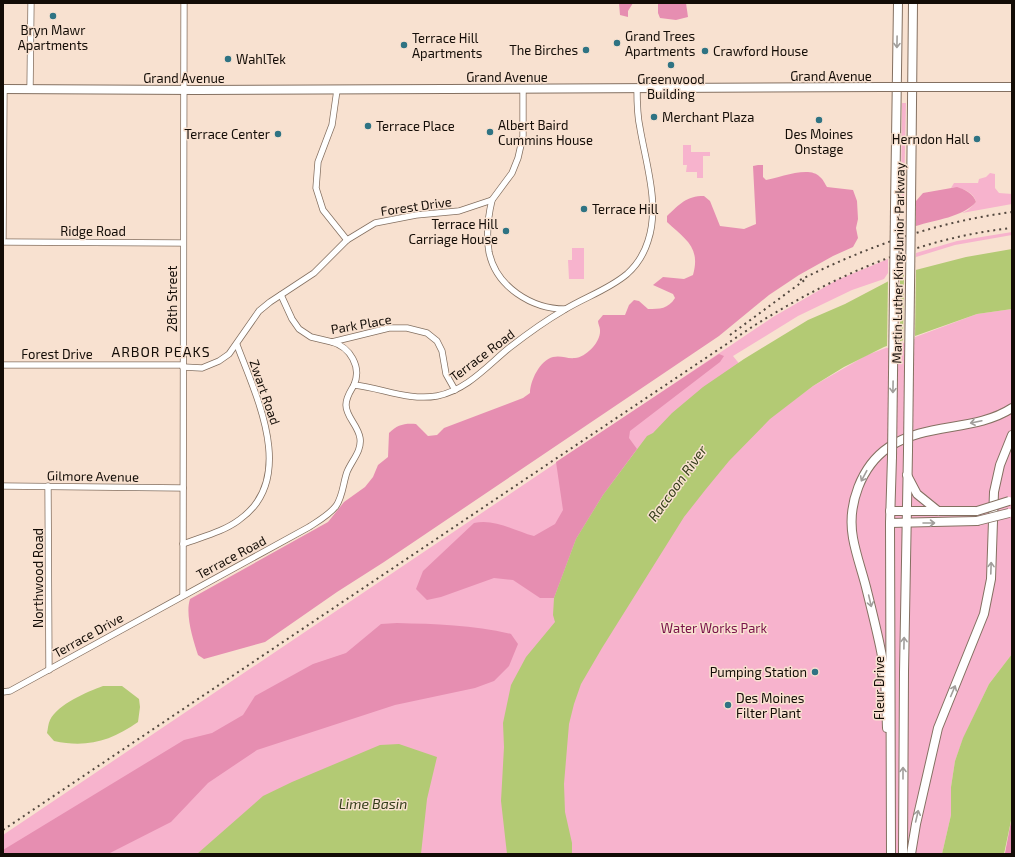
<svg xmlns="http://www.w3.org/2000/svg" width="1015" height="857" font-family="'Exo 2',sans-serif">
<rect width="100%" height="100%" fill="#f8e1d0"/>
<g fill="#f7b3cd">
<polygon points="902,103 906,103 904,196 902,196 901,189"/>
<polygon points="683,145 691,145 691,152 710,152 710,156 703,156 703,178 697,178 697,172 686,172 687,165 683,165"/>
<path d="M990,173L995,174V188L999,193L1012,194V204L962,213L968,210L976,202C974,192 961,187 951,188L954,183H978L979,179L986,177Z"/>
<polygon points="1012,232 1012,235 955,245 916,257 916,253 957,241"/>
<polygon points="572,248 584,248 584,279 569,279 568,260 572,260"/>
<polygon points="888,259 888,273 884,279 852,290 798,316 733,356 778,412 813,386 867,355 977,314 1012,309 1012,654 989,684 963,739 955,761 951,787 951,815 942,854 3,854 3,835 773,317 837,280"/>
</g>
<g fill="#e68eb1">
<polygon points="619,3 633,3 628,11 628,17 620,15"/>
<polygon points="658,3 686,3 688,17 676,20 660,18 658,13"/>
<path d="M758,165H763V177L766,180C778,178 810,165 820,177C823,179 825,184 827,187L853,190L857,201L858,219L856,228L858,238L853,247L833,256L799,275L769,295L719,336L384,562L337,592L265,642L204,659L198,655C193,639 185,615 190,599L328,522L344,502L365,487L373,477L378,465L388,457L389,433C397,425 404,423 416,424L428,436L437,435L444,428L523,398L530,393C530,381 540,360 553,357C561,355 567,359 575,358C586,357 601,342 600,330C600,327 598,324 598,321L603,315H625L629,305L634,300L639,301L648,309C660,309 668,309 675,298L673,294L653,285L663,277L684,279L693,275C701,247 685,239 667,222V216C680,204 686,196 704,196L710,201L720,226L744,229L756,224L753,166Z"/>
<path d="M957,187C964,189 974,194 976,202C963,217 935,220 916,226V201L923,193Z"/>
<path d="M719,354L724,356L720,362L630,431L629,438L637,449L603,495L576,539L554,598H540L513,580L494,578L441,597L427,600L416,589L423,571L474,523C494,518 515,531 534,536L555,524L563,510L556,462Z"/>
<path d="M397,623C435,624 474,625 511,634L518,644L509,666L494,681L475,688L395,705L257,750L208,783L171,822L108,854H3V850L184,740L212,733L243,715L255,696L313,664L346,653L381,624Z"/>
<polygon points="1012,816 1012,854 1004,854 1005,853"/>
</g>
<g fill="#b3ca74">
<polygon points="1012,249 1012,309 977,314 884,347 844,367 813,386 770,419 729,461 706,489 684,517 602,648 581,684 574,704 569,724 564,784 565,812 572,843 572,854 507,854 501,801 504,747 503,723 511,685 526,657 555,622 553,615 554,598 576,539 603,495 647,436 653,433 672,413 703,387 744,359 808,320 845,304 904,273 966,257"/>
<polygon points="1012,654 1012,816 1004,854 942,854 951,815 951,787 955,761 963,738 989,684"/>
<path d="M103,686H122L139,699L140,707L138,722C111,741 87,748 54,741L47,733C48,729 48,724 50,720C58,704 87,692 103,686Z"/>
<polygon points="399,744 437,757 427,799 421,854 197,854 263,796 292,782 380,745"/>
</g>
<g fill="#f8e1d0">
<polygon points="916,267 915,339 903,343 904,271"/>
<polygon points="900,272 900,344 887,348 888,279"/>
</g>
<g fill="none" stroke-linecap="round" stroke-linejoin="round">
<defs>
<g id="street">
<polyline points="30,89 31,3"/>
<polyline points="337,90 332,125 318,162 316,188 323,210 347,240"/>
<path d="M492,200C488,217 486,235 489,252C496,287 532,309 565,309"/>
<polyline points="3,238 4,89"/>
<polyline points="3,242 183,243"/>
<polyline points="281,295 292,319 299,329 311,337 332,342 389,328 407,328 427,333 437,341 442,351 446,374 455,390"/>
<polyline points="3,365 183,365"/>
<polyline points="183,367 202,368 219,361 229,354 259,311 270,302 314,273 347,240 375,223 416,215 459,211 492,200 512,173 518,158 523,136 523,89"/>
<path d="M354,385C382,388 409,401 437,396C467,390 487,366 509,348C527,334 545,321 564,310C585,297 608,290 627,274C637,265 644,254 648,241C660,205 646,164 640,128C637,115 637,102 637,88"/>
<polyline points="3,486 183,488"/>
<polyline points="48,486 49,670"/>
<path d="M183,544C201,537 223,532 239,520C298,479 256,396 237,345"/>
<polyline points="183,595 184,3"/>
<path d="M3,692L10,691L309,527C318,521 329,515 336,506C343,496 343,483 347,472C352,460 362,451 360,438C358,425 346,417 346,405C346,397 350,392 354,385C362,367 350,347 332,342"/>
</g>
<g id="secondary">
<polyline points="925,87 1012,87"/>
<polyline points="3,89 197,90 883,87"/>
<path d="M887,728C886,701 886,673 880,646C876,627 871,607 866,587C862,571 856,555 853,538C847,505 861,466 889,447C926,422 975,432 1012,408"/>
<polyline points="911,854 916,824 938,728 984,614 991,579 994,492 1000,465 1012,435"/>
</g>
<g id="primary">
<polyline points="911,203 913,3"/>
<polyline points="895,208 898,3"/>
<polyline points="907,475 917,494 938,511"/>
<polyline points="890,511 977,511"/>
<polyline points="890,523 977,521"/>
<polyline points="891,854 890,523 892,457"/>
<polyline points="903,854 904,672 908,451"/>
</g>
</defs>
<use href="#street" stroke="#847061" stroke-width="7"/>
<use href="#secondary" stroke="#847061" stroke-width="10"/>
<use href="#primary" stroke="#847061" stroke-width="10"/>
<use href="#street" stroke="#fff" stroke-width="5.5"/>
<use href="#secondary" stroke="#fff" stroke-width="8"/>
<use href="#primary" stroke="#fff" stroke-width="8"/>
<g stroke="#53483f" stroke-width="2" stroke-dasharray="2 4" stroke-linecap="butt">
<path d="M800,280C868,246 937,222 1012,212"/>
<polyline points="730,335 806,279"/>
<path d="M3,830L752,327C831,277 918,238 1012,228"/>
</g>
<defs>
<polyline id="secondary-bridge" points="883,87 925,87"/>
<g id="primary-bridge">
<polyline points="908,451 911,203"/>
<polyline points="892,457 895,208"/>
<polyline points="977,511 1009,501"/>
<polyline points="977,521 1009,513"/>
</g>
</defs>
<use href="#secondary-bridge" stroke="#847061" stroke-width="10" stroke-linecap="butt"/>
<use href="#primary-bridge" stroke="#847061" stroke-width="10" stroke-linecap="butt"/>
<use href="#secondary-bridge" stroke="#fff" stroke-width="8"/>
<use href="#primary-bridge" stroke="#fff" stroke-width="8"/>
</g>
<defs><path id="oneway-shaft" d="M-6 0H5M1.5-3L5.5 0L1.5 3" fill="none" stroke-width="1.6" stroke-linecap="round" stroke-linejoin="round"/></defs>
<g stroke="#a19e9b">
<use href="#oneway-shaft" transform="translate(897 42) rotate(91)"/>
<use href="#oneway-shaft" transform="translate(893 387) rotate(91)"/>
<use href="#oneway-shaft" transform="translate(976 422) rotate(168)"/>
<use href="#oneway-shaft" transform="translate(864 476) rotate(118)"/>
<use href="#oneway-shaft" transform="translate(929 523)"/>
<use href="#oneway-shaft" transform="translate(991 568) rotate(-88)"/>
<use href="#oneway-shaft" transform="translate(870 601) rotate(77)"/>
<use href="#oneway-shaft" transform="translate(904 643) rotate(-89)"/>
<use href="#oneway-shaft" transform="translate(953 691) rotate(-67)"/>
<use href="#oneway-shaft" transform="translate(903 773) rotate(-90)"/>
<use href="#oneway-shaft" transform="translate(917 816) rotate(-77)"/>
</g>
<g fill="#2f7383" stroke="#f8e1d0" stroke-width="1.5">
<circle cx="53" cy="16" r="4"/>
<circle cx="617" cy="43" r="4"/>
<circle cx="404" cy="45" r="4"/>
<circle cx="586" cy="50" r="4"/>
<circle cx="705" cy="51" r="4"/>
<circle cx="228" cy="59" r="4"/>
<circle cx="671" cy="65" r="4"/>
<circle cx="654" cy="117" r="4"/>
<circle cx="819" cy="120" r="4"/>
<circle cx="368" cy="126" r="4"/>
<circle cx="490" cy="132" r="4"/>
<circle cx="278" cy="134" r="4"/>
<circle cx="977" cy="139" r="4"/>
<circle cx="584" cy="209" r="4"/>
<circle cx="506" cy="231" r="4"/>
<circle cx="815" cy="672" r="4"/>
<circle cx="728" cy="705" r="4"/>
</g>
<g text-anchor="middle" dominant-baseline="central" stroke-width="3" stroke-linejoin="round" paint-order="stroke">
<g font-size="13" fill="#130c06" stroke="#f8e1d0" text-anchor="start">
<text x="53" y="30" text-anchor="middle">Bryn Mawr<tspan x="53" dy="15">Apartments</tspan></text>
<text x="625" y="36">Grand Trees<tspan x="625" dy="15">Apartments</tspan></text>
<text x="412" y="38">Terrace Hill<tspan x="412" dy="15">Apartments</tspan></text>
<text x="578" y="50" text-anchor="end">The Birches</text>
<text x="713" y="51">Crawford House</text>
<text x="236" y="59">WahlTek</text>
<text x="671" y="79" text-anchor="middle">Greenwood<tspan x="671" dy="15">Building</tspan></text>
<text x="662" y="117">Merchant Plaza</text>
<text x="498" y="125">Albert Baird<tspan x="498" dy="15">Cummins House</tspan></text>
<text x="376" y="126">Terrace Place</text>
<text x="270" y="134" text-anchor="end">Terrace Center</text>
<text x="819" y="134" text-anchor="middle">Des Moines<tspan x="819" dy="15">Onstage</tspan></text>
<text x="969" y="139" text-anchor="end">Herndon Hall</text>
<text x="592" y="209">Terrace Hill</text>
<text x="498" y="224" text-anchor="end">Terrace Hill<tspan x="498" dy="15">Carriage House</tspan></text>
<text x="807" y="672" text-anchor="end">Pumping Station</text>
<text x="736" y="698">Des Moines<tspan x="736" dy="15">Filter Plant</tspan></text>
</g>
<g font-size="13" fill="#130c06" stroke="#f8e1d0">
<text x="831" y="76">Grand Avenue</text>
<text x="507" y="77">Grand Avenue</text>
<text x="184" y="78">Grand Avenue</text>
<text transform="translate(416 206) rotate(-8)">Forest Drive</text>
<text x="93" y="231">Ridge Road</text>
<text transform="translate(898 263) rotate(-89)">Martin Luther King Junior Parkway</text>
<text transform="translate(172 299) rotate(-90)">28th Street</text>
<text transform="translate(361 324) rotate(-10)">Park Place</text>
<text x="57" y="354">Forest Drive</text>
<text transform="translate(482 355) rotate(-37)">Terrace Road</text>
<text transform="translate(265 392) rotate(71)">Zwart Road</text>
<text transform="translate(93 476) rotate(1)">Gilmore Avenue</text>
<text transform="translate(231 557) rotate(-28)">Terrace Road</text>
<text transform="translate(38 578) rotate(-90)">Northwood Road</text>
<text transform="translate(88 635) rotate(-29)">Terrace Drive</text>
<text transform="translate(879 688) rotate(-90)">Fleur Drive</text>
</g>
<g font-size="13" fill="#781148" stroke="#f8e1d0">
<text x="714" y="628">Water Works Park</text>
</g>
<g font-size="14" letter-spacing="1" fill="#130c06" stroke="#f8e1d0">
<text x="161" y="351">ARBOR PEAKS</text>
</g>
<g font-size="14" font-style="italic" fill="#343d19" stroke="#f8e1d0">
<text transform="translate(677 483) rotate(-54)">Raccoon River</text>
<text x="373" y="803">Lime Basin</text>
</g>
</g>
<rect width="1015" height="857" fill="none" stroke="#130c06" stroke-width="8"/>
</svg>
